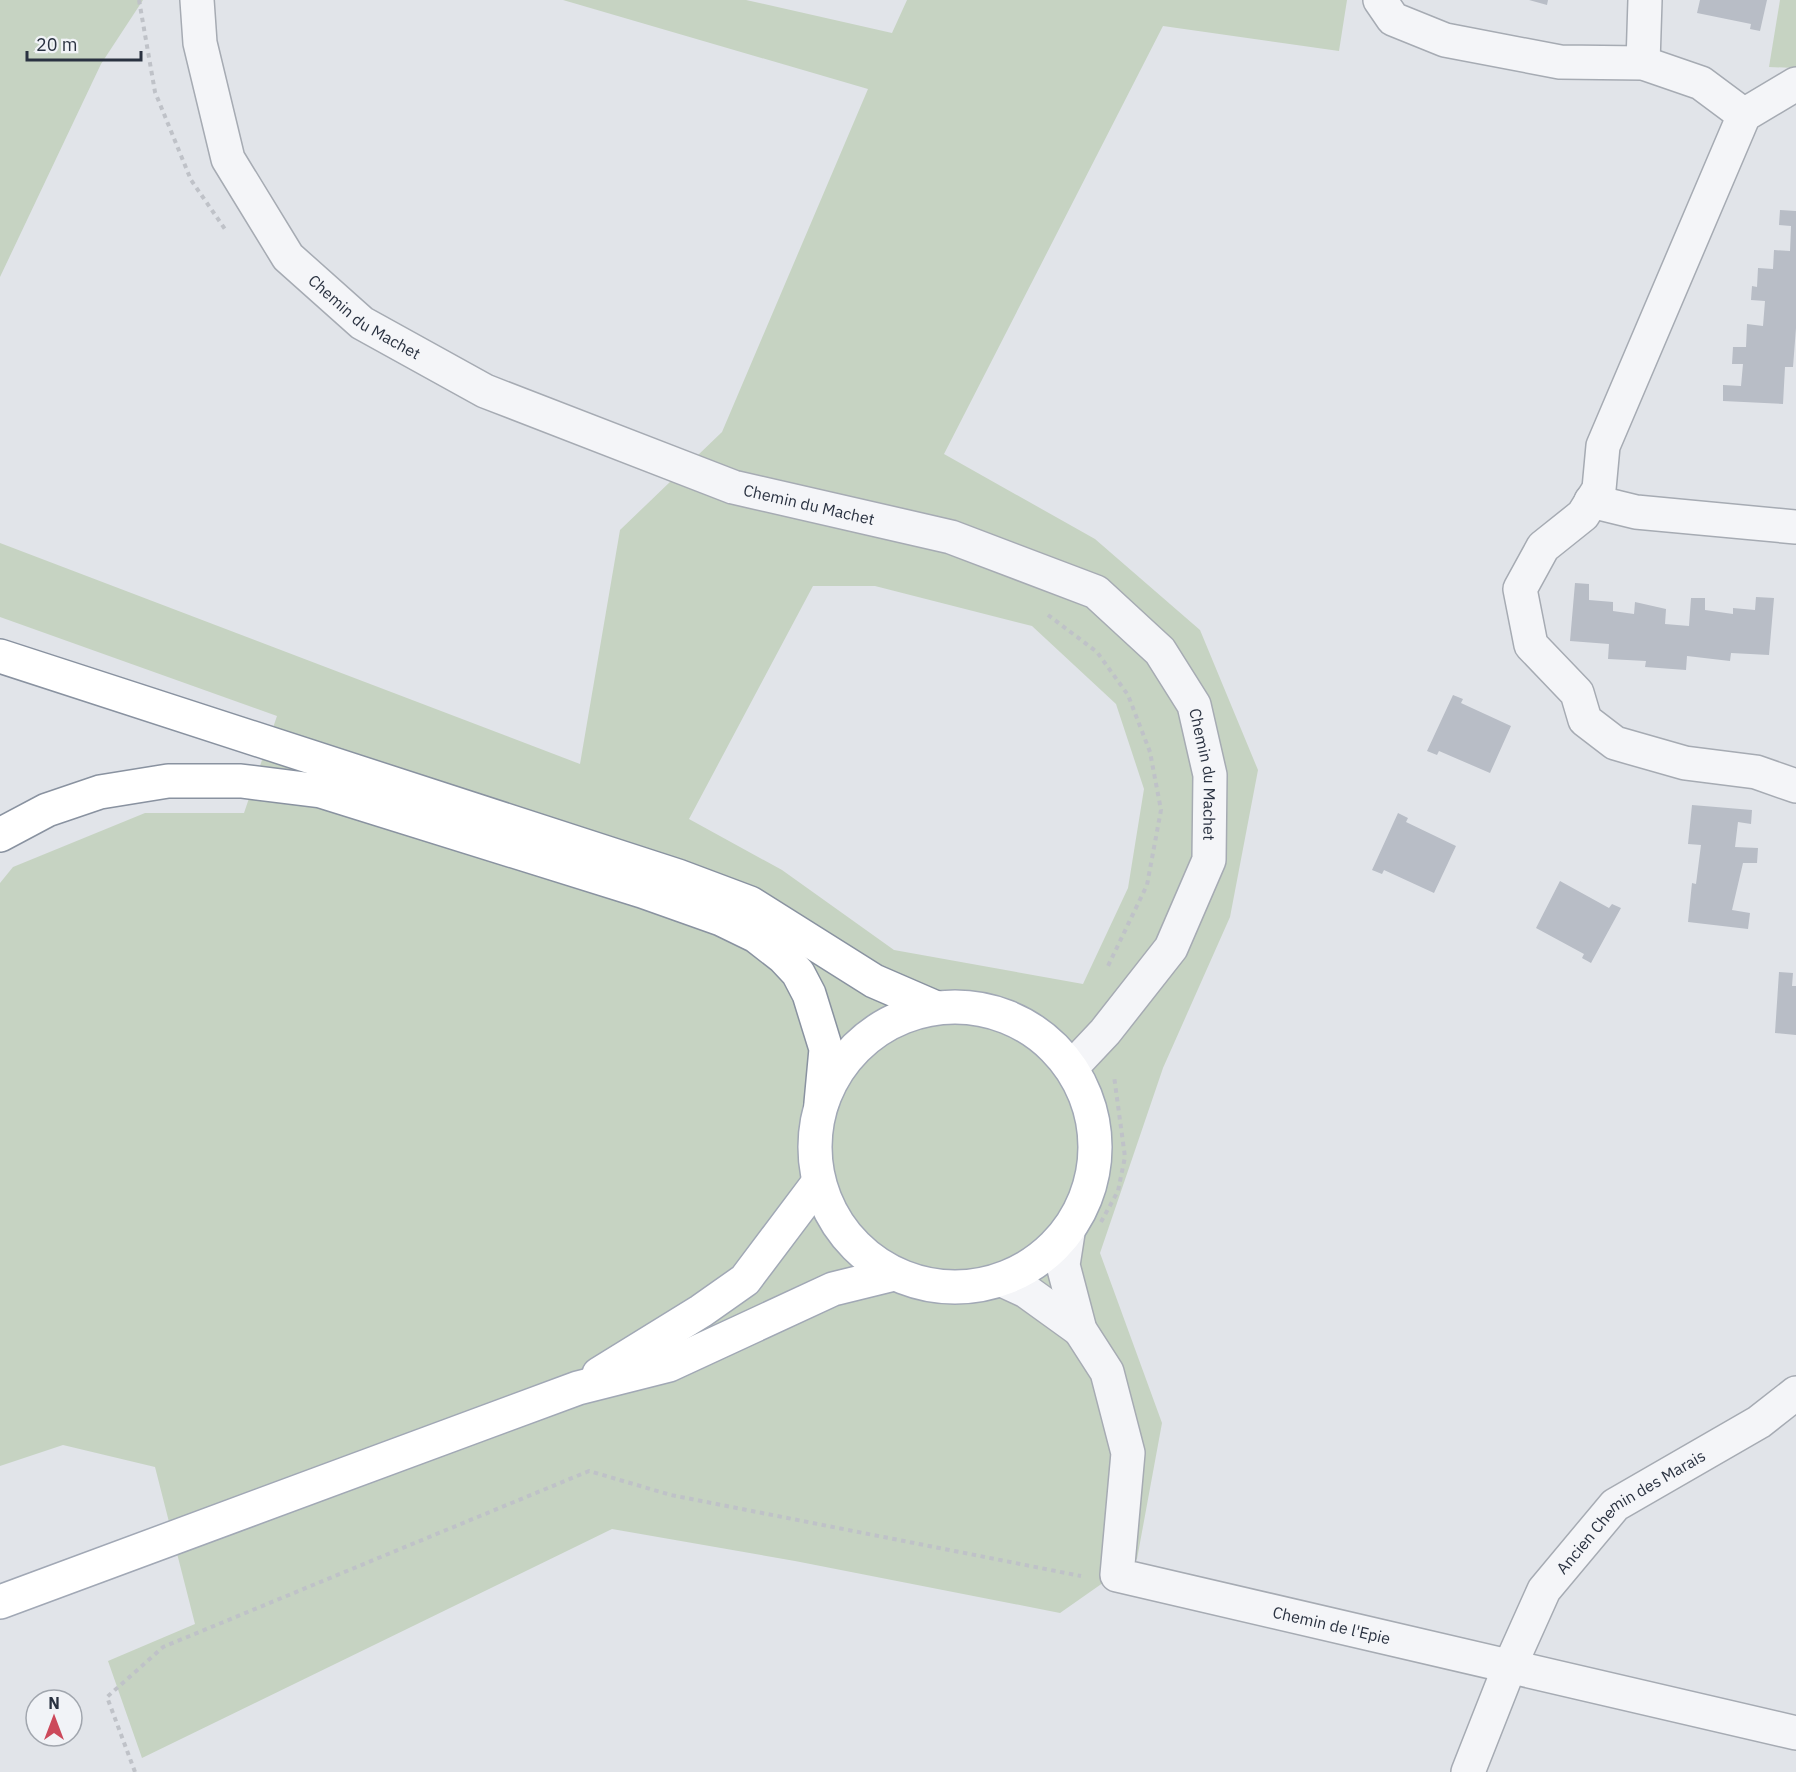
<svg xmlns="http://www.w3.org/2000/svg" width="1796" height="1772" font-family="'IBM Plex Sans',sans-serif">
<rect width="100%" height="100%" fill="#e1e4e9"/>
<g fill="#c6d3c2" fill-rule="evenodd">
<polygon points="0,0 143,0 101,64 0,277"/>
<path d="M563,0H746L892,33L907,0H1347L1339,51L1163,26L944,454L1095,539L1200,630L1258,770L1230,917L1163,1068L1100,1253L1162,1423L1137,1559L1060,1613L795,1561L612,1529L142,1758L108,1661L195,1624L155,1467L63,1445L0,1466V883L13,867L145,813H244L277,716L0,617V543L580,764L620,530L722,432L868,89ZM813,586H875L1032,626L1116,704L1144,789L1128,888L1083,984L894,950L782,870L689,819Z"/>
<polygon points="1780,0 1796,0 1796,68 1769,67"/>
</g>
<g fill="#b8bdc6">
<polygon points="1529,0 1548,0 1547,5"/>
<polygon points="1700,0 1767,0 1760,31 1750,29 1751,24 1697,13"/>
<polygon points="1780,210 1796,211 1796,328 1793,367 1785,367 1783,404 1723,401 1723,385 1741,386 1743,364 1732,364 1733,347 1746,347 1747,324 1763,326 1765,301 1751,300 1752,286 1757,287 1758,268 1773,269 1774,250 1790,251 1791,226 1779,225"/>
<polygon points="1575,583 1589,584 1589,600 1613,602 1613,611 1634,614 1635,602 1666,609 1665,624 1689,626 1691,598 1705,598 1705,610 1733,614 1733,608 1755,610 1756,597 1774,598 1769,655 1731,653 1730,661 1687,656 1686,670 1645,667 1646,661 1608,659 1609,644 1570,641"/>
<polygon points="1453,695 1463,699 1461,703 1511,726 1490,773 1439,751 1437,755 1427,751"/>
<polygon points="1692,805 1752,810 1751,824 1738,822 1735,847 1758,848 1757,863 1743,863 1732,910 1750,913 1748,929 1688,922 1692,883 1696,884 1701,845 1688,844"/>
<polygon points="1398,813 1408,818 1406,822 1456,846 1434,893 1384,870 1382,874 1372,870"/>
<polygon points="1560,881 1609,908 1612,904 1621,908 1591,963 1582,958 1584,954 1536,928"/>
<polygon points="1779,972 1793,973 1792,986 1796,986 1796,1035 1775,1033"/>
</g>
<g fill="none" stroke-linecap="round" stroke-linejoin="round">
<defs>
<g id="minor">
<path id="s1" d="M197,0L200,43L228,159L288,257L362,323L485,391L733,487L951,537L1096,592L1160,651L1194,705L1210,775L1209,860L1171,948L1105,1032L1072,1067"/>
<polyline points="1380,0 1393,19 1445,40 1560,62 1643,63 1701,83 1744,115"/>
<polyline points="1643,63 1645,0"/>
<polyline points="1796,84 1744,115 1603,446 1599,489 1583,515 1543,547 1520,589 1531,645 1577,693 1585,720 1615,743 1685,763 1756,772 1796,786"/>
<polyline points="1591,501 1636,512 1796,527"/>
<path id="s2" d="M1068,1233L1063,1265L1080,1330L1107,1372L1128,1453L1117,1575L1796,1733"/>
<polyline points="1002,1280 1026,1291 1080,1330"/>
<path id="s3" d="M1468,1772L1509,1668L1544,1590L1615,1505L1759,1422L1796,1393"/>
</g>
<g id="primary">
<circle cx="955" cy="1147" r="140"/>
<polyline points="599,1374 701,1311 745,1280 818,1183"/>
<polyline points="0,1602 578,1388 669,1365 833,1289 894,1274"/>
</g>
<g id="trunk">
<polyline points="0,656 678,876 750,903 874,981 934,1007"/>
<polyline points="0,835 47,810 100,792 168,781 241,781 321,791 642,891 721,919 756,936 783,957 798,973 809,994 826,1049 821,1103"/>
</g>
</defs>
<use href="#minor" stroke="#a6abb3" stroke-width="36"/>
<use href="#primary" stroke="#a1a8b5" stroke-width="36"/>
<use href="#trunk" stroke="#8992a0" stroke-width="36"/>
<g stroke="#bfc2c8" stroke-width="4" stroke-dasharray="4.5 4.5" stroke-linecap="butt">
<polyline points="139,0 155,92 191,180 227,232"/>
<polyline points="1048,615 1097,652 1128,695 1150,752 1161,810 1147,885 1108,966"/>
<polyline points="1101,1222 1118,1191 1125,1157 1114,1076"/>
<polyline points="135,1772 107,1697 163,1647 589,1471 671,1495 1081,1576"/>
</g>
<use href="#minor" stroke="#f4f5f8" stroke-width="33"/>
<use href="#primary" stroke="#fff" stroke-width="33"/>
<use href="#trunk" stroke="#fff" stroke-width="33"/>
</g>
<g text-anchor="middle" dominant-baseline="central" stroke-width="5" stroke-linejoin="round" paint-order="stroke">
<g font-size="16" fill="#2a3241" stroke="#f1f3f7">
<text stroke="none"><textPath href="#s1" startOffset="375">Chemin du Machet</textPath></text>
<text stroke="none"><textPath href="#s1" startOffset="861">Chemin du Machet</textPath></text>
<text stroke="none"><textPath href="#s1" startOffset="1383">Chemin du Machet</textPath></text>
<text stroke="none"><textPath href="#s3" startOffset="316">Ancien Chemin des Marais</textPath></text>
<text stroke="none"><textPath href="#s2" startOffset="576">Chemin de l'Epie</textPath></text>
</g>
</g>
<g transform="translate(54 1718)"><circle r="28" fill="#f1f3f7" stroke="#a1a6ae" stroke-width="1.5"/>
<path d="M0-4.5L10 22L0 15L-10 22Z" fill="#cc495b"/>
<text y="-9" font-size="16" font-weight="bold" text-anchor="middle" fill="#2a3241">N</text>
</g>
<path d="M27 51v9h114v-9" fill="none" stroke="#2a3241" stroke-width="3"/>
<text x="36" y="51" font-size="18" fill="#2a3241" stroke="#f1f3f7" stroke-width="4.5" paint-order="stroke">20 m</text>
</svg>
